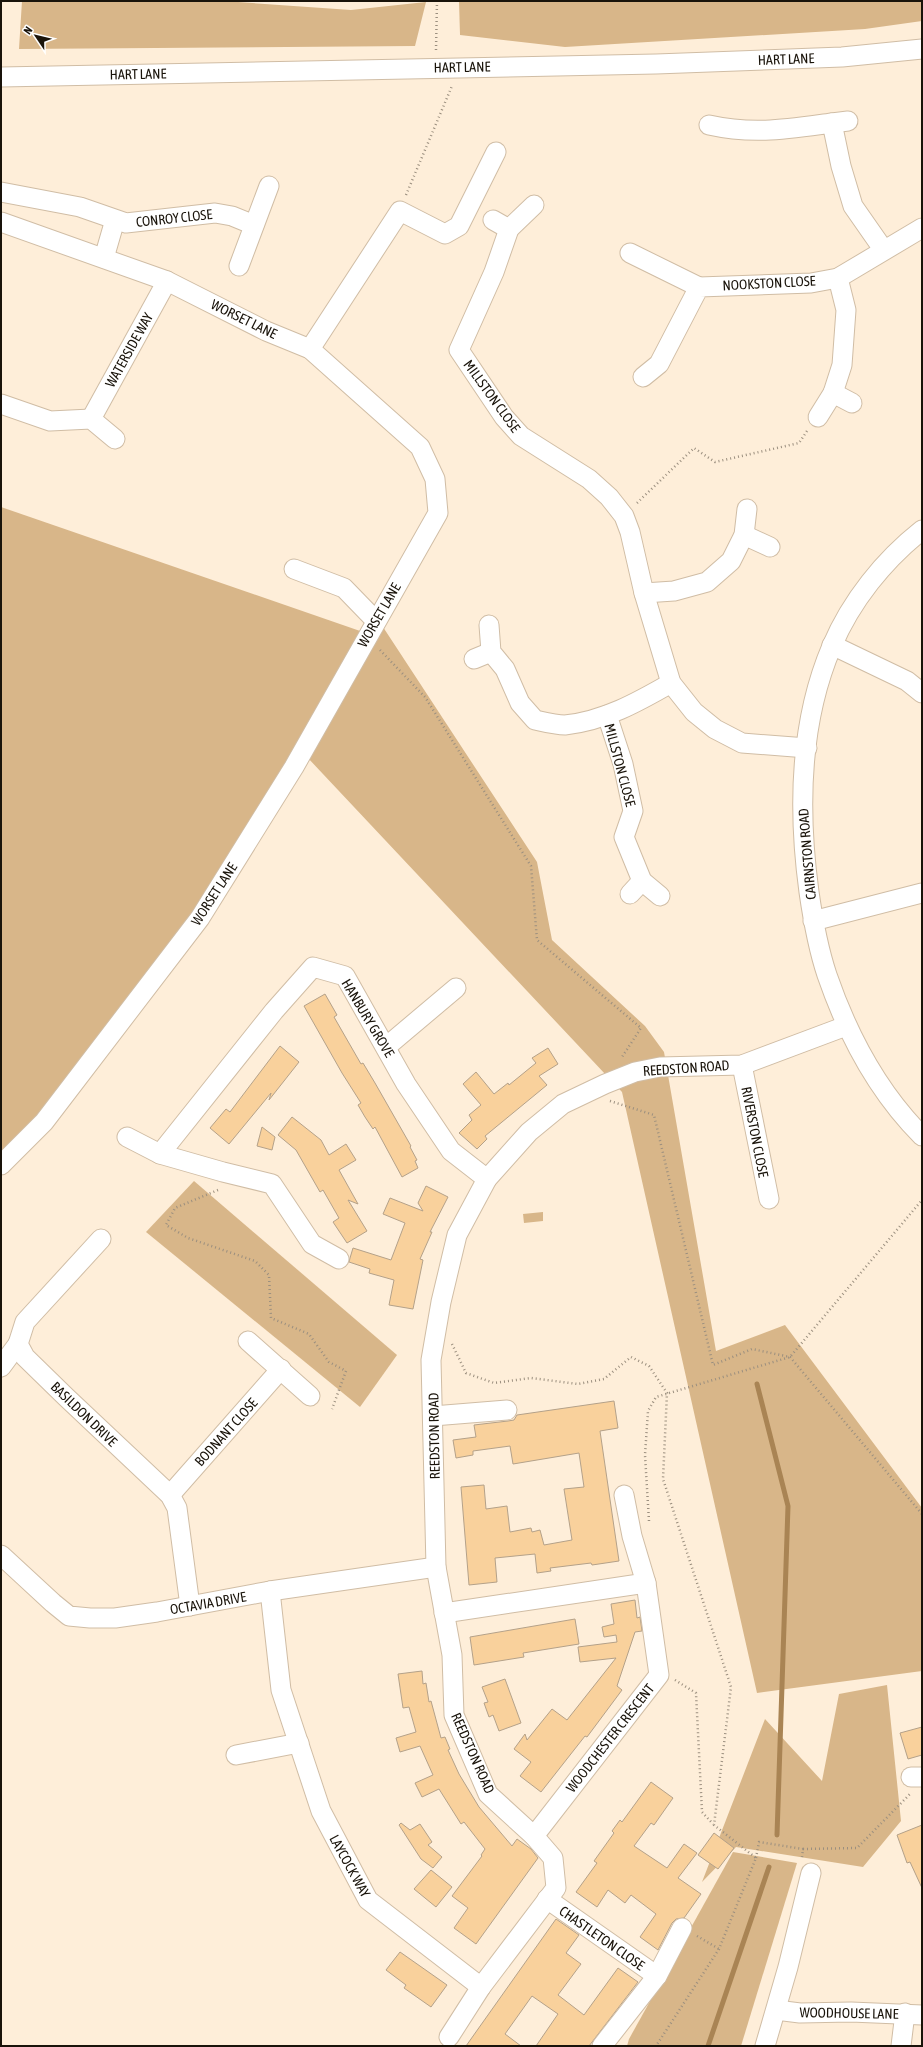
<svg xmlns="http://www.w3.org/2000/svg" width="923" height="2047" font-family="'Asap Condensed',sans-serif">
<rect width="100%" height="100%" fill="#feeed9"/>
<g fill="#d8b689">
<polygon points="22,1 224,1 351,10 426,2 415,46 19,49"/>
<polygon points="459,1 922,1 922,21 865,29 565,47 460,35"/>
<polygon points="1,507 363,632 288,763 192,916 34,1119 1,1156"/>
<polygon points="383,627 537,862 552,940 645,1026 664,1052 716,1351 785,1325 922,1508 922,1671 757,1693 622,1092 307,757"/>
<polygon points="194,1181 397,1355 360,1407 146,1232"/>
<polygon points="543,1212 543,1221 524,1223 523,1214"/>
<polygon points="887,1685 901,1821 863,1867 736,1847 702,1882 765,1719 822,1781 839,1694"/>
<polygon points="733,1852 797,1863 741,2046 627,2046 629,2039"/>
</g>
<g fill="none" stroke-linecap="round" stroke-linejoin="round">
<g stroke="#a98454" stroke-width="5">
<polyline points="757,1384 788,1506 777,1835"/>
<polyline points="708,2046 769,1867"/>
</g>
</g>
<g fill="#f9d19c" stroke="#b4a189">
<polygon points="325,994 337,1015 334,1017 361,1064 363,1063 375,1083 411,1146 410,1147 417,1160 415,1161 418,1168 402,1177 375,1127 373,1129 365,1117 358,1105 361,1103 342,1073 304,1006"/>
<polygon points="280,1046 299,1062 269,1100 271,1093 229,1144 210,1128 226,1109 230,1112"/>
<polygon points="548,1048 558,1064 539,1076 547,1085 485,1136 487,1139 477,1149 459,1133 472,1120 469,1115 481,1105 463,1084 476,1072 494,1094 508,1083 509,1085 536,1063 532,1058"/>
<polygon points="292,1117 321,1140 329,1155 346,1144 356,1160 339,1170 358,1204 348,1200 367,1231 347,1243 333,1222 339,1218 323,1190 320,1192 296,1150 278,1135"/>
<polygon points="262,1127 275,1137 272,1150 257,1146"/>
<polygon points="426,1186 448,1197 430,1232 432,1232 420,1259 423,1260 413,1309 389,1305 394,1280 369,1273 370,1269 349,1262 350,1258 353,1248 391,1260 405,1223 383,1214 390,1198 423,1211 418,1203"/>
<polygon points="614,1401 618,1428 600,1431 619,1561 592,1565 591,1563 550,1568 551,1571 537,1573 535,1554 495,1558 497,1582 469,1585 461,1487 484,1485 486,1509 507,1506 510,1532 531,1528 532,1532 540,1530 544,1545 572,1540 564,1489 584,1487 579,1453 513,1464 510,1446 473,1451 473,1455 456,1458 453,1440 476,1437 474,1425 508,1421 514,1420 517,1415"/>
<polygon points="635,1600 637,1618 640,1617 642,1631 635,1632 617,1686 622,1690 587,1737 585,1736 541,1792 520,1776 531,1762 514,1749 525,1734 527,1740 552,1709 567,1720 616,1658 580,1662 578,1647 617,1642 616,1635 604,1637 602,1627 614,1624 611,1604"/>
<polygon points="575,1619 579,1644 523,1653 524,1657 474,1665 470,1637"/>
<polygon points="422,1671 423,1684 426,1683 429,1702 431,1701 441,1738 445,1737 450,1749 448,1750 459,1774 479,1807 512,1846 517,1839 531,1849 538,1858 476,1944 454,1928 468,1908 452,1896 482,1856 481,1855 485,1849 464,1822 461,1824 439,1789 422,1797 415,1783 433,1775 420,1746 400,1752 396,1738 416,1732 409,1707 403,1708 398,1674"/>
<polygon points="505,1679 521,1723 499,1731 493,1715 489,1717 484,1703 488,1702 482,1687"/>
<polygon points="922,1727 922,1755 908,1759 900,1733"/>
<polygon points="651,1782 673,1798 654,1825 651,1823 634,1846 667,1868 684,1844 697,1853 678,1878 701,1894 684,1918 676,1919 672,1923 658,1950 640,1937 656,1914 631,1895 625,1903 608,1890 597,1907 576,1892 597,1863 594,1861 614,1833 612,1831 620,1820 622,1822"/>
<polygon points="401,1823 410,1830 420,1824 432,1842 428,1845 442,1857 433,1868 421,1859 399,1825"/>
<polygon points="922,1825 922,1888 910,1862 907,1863 897,1835"/>
<polygon points="714,1833 734,1848 718,1869 698,1855"/>
<polygon points="431,1870 452,1887 436,1907 414,1889"/>
<polygon points="556,1919 579,1935 566,1953 581,1964 558,1995 584,2015 618,1968 638,1982 589,2046 536,2046 558,2014 532,1996 505,2034 521,2046 466,2046"/>
<polygon points="400,1952 447,1985 431,2007 404,1988 406,1985 386,1970"/>
</g>
<g fill="none" stroke-linecap="round" stroke-linejoin="round">
<defs>
<g id="minor">
<polyline points="1,77 656,64 842,57 922,49"/>
<polyline points="832,123 848,121"/>
<path d="M709,125C754,135 787,129 832,123L841,166L853,206L883,249"/>
<polyline points="1,192 80,207 126,223 215,213 232,216 254,225"/>
<polyline points="534,205 509,229 494,272 459,350 504,417 521,436 589,479 609,497 624,516 630,532 644,593 671,683 694,712 715,729 742,743 807,748"/>
<polyline points="493,220 509,229"/>
<polyline points="1,222 167,281 266,331 310,349 420,447 435,479 438,513 294,767 200,918 44,1122 1,1165"/>
<polyline points="630,253 699,287"/>
<polyline points="104,258 115,220"/>
<polyline points="239,266 269,186"/>
<polyline points="310,349 400,211 445,234 459,226 496,152"/>
<polyline points="643,377 659,364 699,287 811,283 838,278 922,228"/>
<polyline points="833,393 852,403"/>
<polyline points="1,404 50,421 91,419 115,439"/>
<polyline points="818,417 833,393 842,365 846,310 838,278"/>
<polyline points="91,419 167,281"/>
<path d="M922,530C884,560 851,601 832,646C799,723 798,811 809,892C813,920 818,948 827,975C847,1033 878,1092 922,1136"/>
<polyline points="744,535 770,547"/>
<polyline points="294,569 344,588 376,621"/>
<polyline points="644,593 674,591 707,582 731,561 744,535 747,509"/>
<path d="M489,625L491,652L505,669L520,703L535,720C544,722 556,725 565,725C604,721 638,702 671,683"/>
<polyline points="832,645 907,681 922,693"/>
<polyline points="474,659 491,652"/>
<polyline points="607,715 623,764 633,811 624,837 642,881 660,896"/>
<polyline points="630,894 642,881"/>
<polyline points="813,921 922,893"/>
<polyline points="386,1047 456,988"/>
<polyline points="742,1065 769,1199"/>
<polyline points="127,1137 160,1154 223,1172 272,1184 312,1244 339,1259"/>
<polyline points="160,1154 274,1011 313,967 345,976 406,1084 451,1151 487,1179"/>
<polyline points="101,1239 25,1322 18,1344 25,1357 66,1397 170,1495 177,1508 190,1606"/>
<polyline points="248,1341 310,1396"/>
<polyline points="1,1367 18,1344"/>
<polyline points="433,1416 507,1410"/>
<polyline points="170,1495 281,1369"/>
<polyline points="1,1555 53,1603 69,1616 90,1618 115,1618 157,1612 270,1591 436,1567"/>
<polyline points="270,1591 281,1690 321,1811 368,1900 481,1987"/>
<polyline points="444,1613 646,1583"/>
<polyline points="236,1755 299,1743"/>
<polyline points="911,1777 922,1777"/>
<polyline points="534,1836 659,1675 646,1583 632,1536 624,1495"/>
<polyline points="547,1899 657,1976"/>
<polyline points="776,2010 800,2013 851,2012 922,2015"/>
<polyline points="449,2037 481,1987 556,1888 553,1858 534,1836 488,1794 454,1715 452,1655 436,1567 431,1360 441,1302 457,1235 487,1179 529,1132 563,1104 605,1084 635,1072 660,1067 742,1065 846,1026"/>
<polyline points="602,2046 657,1976 682,1928"/>
<polyline points="765,2046 788,1967 811,1873"/>
<polyline points="901,2046 905,2013"/>
</g>
</defs>
<use href="#minor" stroke="#d0bda5" stroke-width="21"/>
<g stroke="#9b8f7f" stroke-width="2.5" stroke-dasharray="1 3" stroke-linecap="butt">
<polyline points="436,50 437,1"/>
<polyline points="406,195 452,86"/>
<polyline points="637,503 694,448 715,462 799,443 807,431"/>
<polyline points="380,650 425,697 531,866 537,940 641,1028 622,1057"/>
<polyline points="610,1101 654,1115 713,1365 752,1349 790,1357 922,1514"/>
<polyline points="218,1190 175,1208 166,1225 188,1238 255,1261 269,1275 271,1318 309,1334 329,1362 346,1371 332,1409"/>
<polyline points="452,1344 466,1373 494,1383 531,1378 578,1384 604,1379 631,1357 649,1366 667,1393 663,1479 731,1687 714,1825 756,1858 719,1949 656,2046"/>
<polyline points="649,1521 645,1455 648,1411 656,1397 790,1357 922,1200"/>
<polyline points="675,1680 696,1693 702,1812 713,1824"/>
<polyline points="803,1849 857,1848 910,1794"/>
<polyline points="756,1858 759,1842 803,1849 802,1857"/>
<polyline points="697,1936 719,1949"/>
</g>
<use href="#minor" stroke="#fff" stroke-width="19"/>
</g>
<g text-anchor="middle" dominant-baseline="central" stroke-width="3" stroke-linejoin="round" paint-order="stroke">
<g font-size="14" fill="#19130a" stroke="#fff">
<text transform="translate(786 59) rotate(-2)">HART LANE</text>
<text transform="translate(462 67) rotate(-1)">HART LANE</text>
<text transform="translate(138 74) rotate(-1)">HART LANE</text>
<text transform="translate(174 218) rotate(-6)">CONROY CLOSE</text>
<text transform="translate(769 283) rotate(-3)">NOOKSTON CLOSE</text>
<text transform="translate(244 319) rotate(26)">WORSET LANE</text>
<text transform="translate(129 350) rotate(-61)">WATERSIDE WAY</text>
<text transform="translate(492 396) rotate(54)">MILLSTON CLOSE</text>
<text transform="translate(379 615) rotate(-60)">WORSET LANE</text>
<text transform="translate(620 765) rotate(75)">MILLSTON CLOSE</text>
<text transform="translate(807 854) rotate(-95)">CAIRNSTON ROAD</text>
<text transform="translate(214 894) rotate(-57)">WORSET LANE</text>
<text transform="translate(368 1018) rotate(59)">HANBURY GROVE</text>
<text transform="translate(686 1068) rotate(-4)">REEDSTON ROAD</text>
<text transform="translate(755 1132) rotate(79)">RIVERSTON CLOSE</text>
<text transform="translate(84 1414) rotate(44)">BASILDON DRIVE</text>
<text transform="translate(226 1432) rotate(-48)">BODNANT CLOSE</text>
<text transform="translate(434 1436) rotate(-91)">REEDSTON ROAD</text>
<text transform="translate(208 1603) rotate(-10)">OCTAVIA DRIVE</text>
<text transform="translate(610 1738) rotate(-52)">WOODCHESTER CRESCENT</text>
<text transform="translate(473 1753) rotate(66)">REEDSTON ROAD</text>
<text transform="translate(350 1866) rotate(61)">LAYCOCK WAY</text>
<text transform="translate(602 1938) rotate(35)">CHASTLETON CLOSE</text>
<text transform="translate(849 2013) rotate(1)">WOODHOUSE LANE</text>
</g>
</g>
<rect width="923" height="2047" fill="none" stroke="#19130a" stroke-width="4"/>
<g transform="translate(36 36) rotate(305)" stroke="#ffffff" stroke-width="3" paint-order="stroke">
<path d="M0-3L7 15L0 10L-7 15Z" fill="#19130a"/>
<text y="-6" font-size="11" font-weight="bold" text-anchor="middle" fill="#19130a">N</text>
</g>
</svg>
